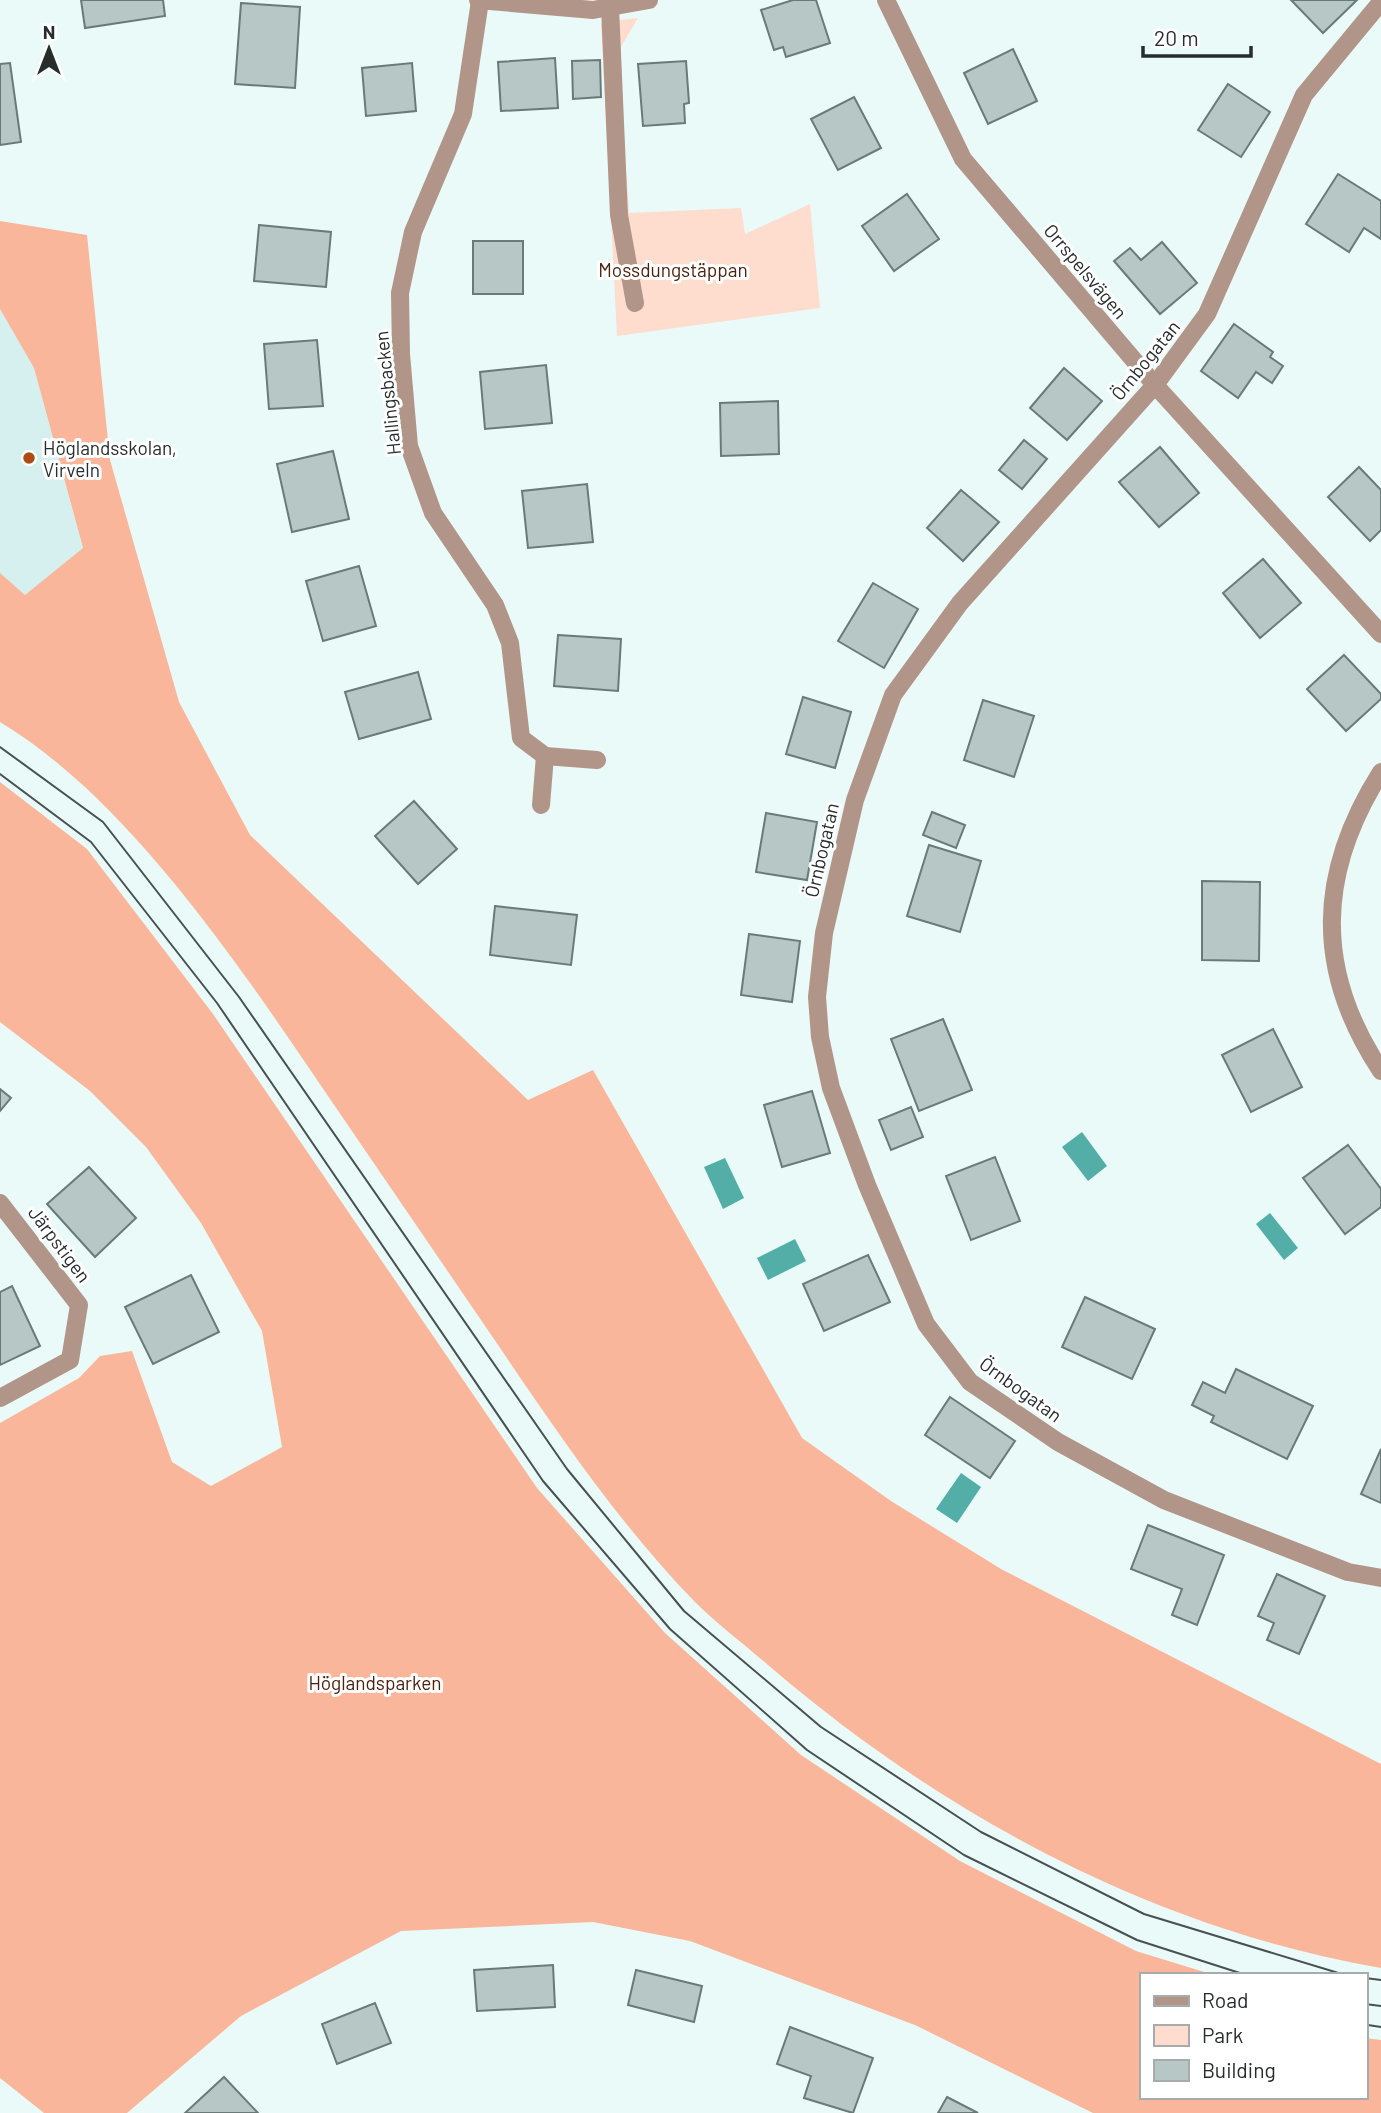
<svg xmlns="http://www.w3.org/2000/svg" width="1381" height="2113" font-family="Barlow,sans-serif">
<rect width="100%" height="100%" fill="#e9faf9"/>
<polygon fill="#d5f0ee" points="0,309 34,368 83,549 25,595 0,573"/>
<polygon fill="#fedcce" points="638,18 618,52 629,213 741,208 745,234 810,204 820,308 617,336 601,22"/>
<g fill="#f9b69a">
<path d="M0,221L87,235L110,460L179,702L250,835L528,1100L593,1070L802,1438L891,1501L1001,1569L1381,1764V1968C1151,1928 943,1815 768,1665C744,1644 717,1624 695,1602C619,1524 557,1432 496,1342C440,1260 384,1178 328,1096C243,971 130,800 0,722V573L25,595L83,548L34,368L0,309Z"/>
<polygon points="0,782 87,849 213,1014 537,1488 665,1633 801,1755 960,1861 1136,1951 1214,1975 1141,1975 1141,2097 1365,2097 1365,2038 1381,2040 1381,2113 1093,2113 915,2025 690,1941 593,1922 401,1931 241,2016 127,2113 44,2113 0,2078 0,1423 79,1378 100,1356 132,1351 172,1462 211,1486 282,1447 262,1331 201,1223 146,1147 90,1091 0,1022"/>
</g>
<g fill="#53aea8">
<polygon points="1082,1132 1107,1166 1088,1181 1062,1147"/>
<polygon points="725,1158 744,1198 723,1209 704,1167"/>
<polygon points="1270,1213 1298,1248 1284,1260 1256,1224"/>
<polygon points="795,1239 806,1261 768,1280 757,1258"/>
<polygon points="961,1473 981,1487 957,1523 936,1509"/>
</g>
<g fill="#b6c7c5" stroke="#6a7a79" stroke-width="2">
<polygon points="81,0 163,0 165,16 85,28"/>
<polygon points="793,0 816,0 830,43 786,57 783,47 774,50 761,10"/>
<polygon points="1291,0 1357,0 1323,33"/>
<polygon points="241,3 300,7 295,88 235,84"/>
<polygon points="1013,49 1037,101 988,124 964,73"/>
<polygon points="555,58 558,108 501,111 498,62"/>
<polygon points="600,60 601,97 573,99 572,61"/>
<polygon points="686,61 689,103 684,104 685,123 643,126 638,64"/>
<polygon points="10,63 21,142 0,145 0,64"/>
<polygon points="412,63 416,111 366,116 362,68"/>
<polygon points="1228,84 1270,112 1241,157 1198,130"/>
<polygon points="854,97 881,148 838,170 811,119"/>
<polygon points="1338,174 1381,201 1381,239 1364,228 1349,252 1306,224"/>
<polygon points="907,194 939,239 894,271 862,226"/>
<polygon points="259,225 331,232 326,287 254,281"/>
<rect x="473" y="241" width="50" height="53"/>
<polygon points="1162,242 1197,283 1160,314 1114,261 1130,248 1141,260"/>
<polygon points="1234,324 1273,352 1270,357 1283,366 1272,383 1256,372 1238,398 1201,371"/>
<polygon points="317,340 323,406 269,409 264,344"/>
<polygon points="546,365 552,423 485,429 480,372"/>
<polygon points="1064,368 1102,401 1067,440 1030,408"/>
<polygon points="778,401 779,454 721,456 720,403"/>
<polygon points="1024,440 1047,459 1022,489 999,470"/>
<polygon points="1160,447 1199,493 1159,527 1119,482"/>
<polygon points="333,451 349,519 292,532 277,464"/>
<polygon points="1359,467 1381,490 1381,530 1370,541 1328,497"/>
<polygon points="587,484 593,542 528,548 522,491"/>
<polygon points="961,490 999,522 963,561 927,528"/>
<polygon points="1263,559 1301,603 1260,638 1223,593"/>
<polygon points="359,566 376,626 323,641 306,581"/>
<polygon points="873,583 918,609 884,668 838,641"/>
<polygon points="558,635 621,639 618,691 554,686"/>
<polygon points="1344,655 1381,694 1381,699 1346,731 1307,689"/>
<polygon points="418,672 431,719 359,739 345,692"/>
<polygon points="803,697 851,712 835,768 786,754"/>
<polygon points="983,700 1034,716 1014,777 964,760"/>
<polygon points="414,801 457,849 418,884 375,836"/>
<polygon points="932,812 965,825 956,848 923,835"/>
<polygon points="766,813 817,822 807,880 756,872"/>
<polygon points="929,845 981,861 960,932 907,916"/>
<polygon points="1202,881 1260,882 1259,961 1202,960"/>
<polygon points="495,906 577,915 571,965 490,955"/>
<polygon points="749,934 800,941 792,1002 741,995"/>
<polygon points="943,1019 972,1090 919,1111 891,1039"/>
<polygon points="1273,1029 1302,1087 1251,1112 1222,1055"/>
<polygon points="0,1089 11,1098 0,1111"/>
<polygon points="812,1091 830,1153 782,1167 764,1105"/>
<polygon points="911,1107 923,1137 891,1150 879,1120"/>
<polygon points="1348,1145 1381,1189 1381,1207 1345,1234 1303,1178"/>
<polygon points="995,1157 1020,1221 971,1240 946,1176"/>
<polygon points="89,1167 136,1218 95,1257 47,1204"/>
<polygon points="868,1255 890,1302 824,1331 803,1284"/>
<polygon points="191,1275 219,1332 153,1364 125,1307"/>
<polygon points="12,1286 40,1346 0,1365 0,1292"/>
<polygon points="1085,1297 1155,1329 1132,1379 1062,1347"/>
<polygon points="1236,1369 1313,1406 1287,1459 1211,1422 1214,1416 1192,1405 1203,1382 1225,1393"/>
<polygon points="950,1397 1015,1441 990,1478 925,1435"/>
<polygon points="1381,1449 1381,1503 1361,1494"/>
<polygon points="1148,1525 1224,1555 1197,1625 1172,1615 1182,1589 1131,1569"/>
<polygon points="1277,1574 1325,1596 1299,1654 1267,1640 1274,1623 1258,1616"/>
<polygon points="553,1965 555,2007 477,2011 474,1970"/>
<polygon points="636,1970 702,1986 694,2022 628,2005"/>
<polygon points="375,2003 391,2043 337,2064 322,2024"/>
<polygon points="790,2027 873,2058 853,2113 804,2098 811,2076 777,2064"/>
<polygon points="224,2077 258,2113 185,2113"/>
<polygon points="947,2097 978,2113 938,2113"/>
</g>
<g fill="none" stroke-linecap="round" stroke-linejoin="round">
<g stroke="#b19588" stroke-width="18">
<polyline points="478,0 593,10 649,0"/>
<polyline points="886,0 963,159 1155,385 1381,634"/>
<polyline points="480,1 463,114 413,232 400,293 401,354 409,446 433,513 495,605 510,643 521,738 545,756 597,760"/>
<polyline points="1381,2 1304,95 1207,314 1155,385 960,603 893,695 855,800 824,933 817,997 820,1037 831,1088 867,1185 926,1324 970,1382 1058,1442 1164,1500 1348,1572 1381,1578"/>
<polyline points="610,7 619,215 635,303"/>
<path d="M1381,772C1317,873 1314,970 1381,1071"/>
<polyline points="541,805 545,756"/>
<polyline points="0,1203 79,1305 70,1360 0,1398"/>
</g>
<g stroke="#485150" stroke-width="2">
<polyline points="0,747 103,822 239,997 567,1469 684,1611 821,1727 981,1832 1144,1914 1345,1975"/>
<polyline points="0,774 91,842 217,1003 543,1481 670,1629 807,1750 964,1855 1137,1940 1246,1975"/>
<polyline points="1365,1978 1381,1980"/>
<polyline points="1365,2004 1381,2006"/>
<polyline points="1368,2025 1381,2027"/>
</g>
</g>
<circle fill="#af4b15" stroke="#fff" stroke-width="2.5" cx="29" cy="458" r="7"/>
<g text-anchor="middle" dominant-baseline="central" stroke-width="6" stroke-linejoin="round" paint-order="stroke">
<g font-size="19" fill="#4c220e" stroke="#fff">
<text x="673" y="269">Mossdungstäppan</text>
<text x="375" y="1682">Höglandsparken</text>
</g>
<g font-size="19" fill="#262d2c" stroke="#fff">
<text transform="translate(1086 271) rotate(50)">Orrspelsvägen</text>
<text transform="translate(1145 360) rotate(-51)">Örnbogatan</text>
<text transform="translate(387 393) rotate(-96)">Hallingsbacken</text>
<text transform="translate(821 850) rotate(-77)">Örnbogatan</text>
<text transform="translate(60 1244) rotate(53)">Järpstigen</text>
<text transform="translate(1021 1389) rotate(36)">Örnbogatan</text>
</g>
<g font-size="19" fill="#262d2c" stroke="#fff" text-anchor="start">
<text x="43" y="447">Höglandsskolan,<tspan x="43" dy="22">Virveln</tspan></text>
</g>
</g>
<rect x="1140" y="1973" width="228" height="126" fill="#ffffff" stroke="#a8abab" stroke-width="2"/>
<rect x="1154" y="1996" width="35" height="10" fill="#b19588" stroke="#a8abab" stroke-width="2"/>
<text x="1202" y="2008" font-size="21" fill="#262d2c">Road</text>
<rect x="1154" y="2025" width="35" height="21" fill="#fedcce" stroke="#a8abab" stroke-width="2"/>
<text x="1202" y="2043" font-size="21" fill="#262d2c">Park</text>
<rect x="1154" y="2060" width="35" height="21" fill="#b6c7c5" stroke="#a8abab" stroke-width="2"/>
<text x="1202" y="2078" font-size="21" fill="#262d2c">Building</text>
<g transform="translate(49 49)" stroke="#ffffff" stroke-width="5" paint-order="stroke">
<path d="M0-5L12 26L0 18L-12 26Z" fill="#262d2c"/>
<text y="-10" font-size="19" font-weight="bold" text-anchor="middle" fill="#262d2c">N</text>
</g>
<path d="M1143 46v10h108v-10" fill="none" stroke="#262d2c" stroke-width="3.5"/>
<text x="1154" y="46" font-size="21" fill="#262d2c" stroke="#ffffff" stroke-width="5" paint-order="stroke">20 m</text>
</svg>
